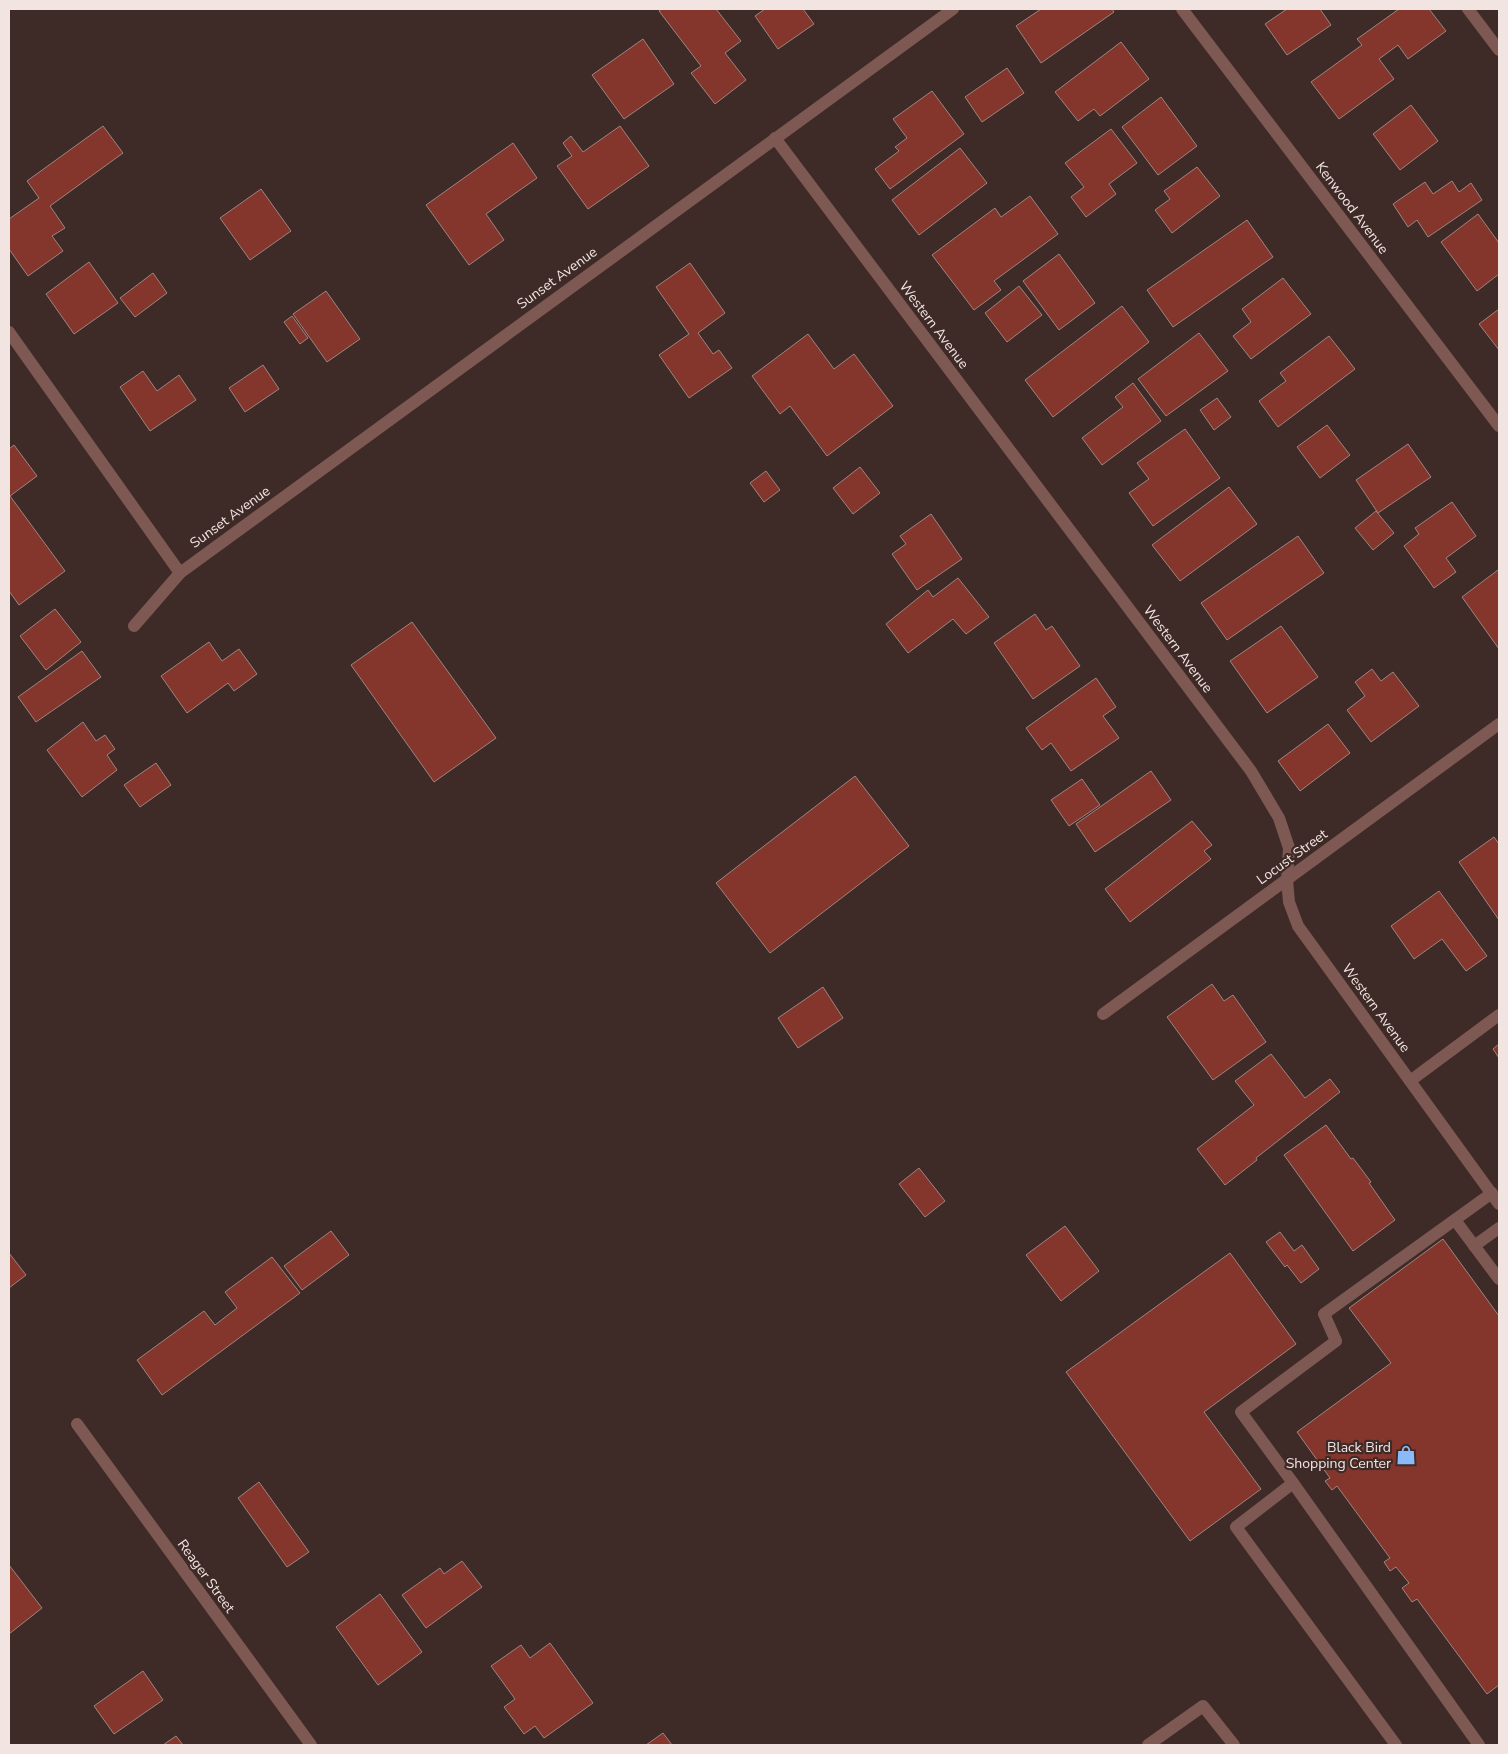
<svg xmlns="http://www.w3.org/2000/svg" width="1508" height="1754" font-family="'Nunito Sans',sans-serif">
<rect width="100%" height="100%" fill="#3e2a27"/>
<g fill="#85362c" stroke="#9d8580">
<polygon points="662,9 716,9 741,41 725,53 746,80 715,104 691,73 701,66 659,11"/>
<polygon points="765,9 803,9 814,24 778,49 755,16"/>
<polygon points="1041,9 1112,9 1114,12 1041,63 1016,26"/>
<polygon points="1287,9 1320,9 1331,25 1287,55 1265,24"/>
<polygon points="1399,9 1429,9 1446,31 1408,59 1398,45 1379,59 1394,79 1339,119 1311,82 1362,45 1357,39"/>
<polygon points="643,39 674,84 624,119 592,75"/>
<polygon points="1121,42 1149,79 1100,116 1094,109 1078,121 1055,92"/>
<polygon points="1007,68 1024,93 982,122 965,97"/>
<polygon points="932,91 964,134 890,189 875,169 899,151 895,147 907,138 893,119"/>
<polygon points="1161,97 1197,146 1158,175 1122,127"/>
<polygon points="1411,105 1438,141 1400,170 1373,134"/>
<polygon points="103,126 123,153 50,206 65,228 52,236 63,251 28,276 9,249 9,219 39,198 27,181"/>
<polygon points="620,126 649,166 588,209 557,166 572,156 563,143 571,136 583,152"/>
<polygon points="1111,129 1137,163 1109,184 1116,194 1086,217 1071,197 1084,187 1065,163"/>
<polygon points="513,143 537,178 486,214 504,240 469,265 426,205"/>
<polygon points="960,148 987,183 919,235 892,200"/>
<polygon points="1197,167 1220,196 1172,233 1155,210 1170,199 1164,191"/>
<polygon points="1452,181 1459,192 1471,183 1482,200 1428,237 1417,220 1408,227 1393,204 1425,182 1433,194"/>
<polygon points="261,189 291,231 250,260 220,218"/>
<polygon points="1030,196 1058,234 994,281 1001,290 974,310 932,255 995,208 1001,217"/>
<polygon points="1478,214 1499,243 1499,274 1477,291 1441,242"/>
<polygon points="1247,220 1273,257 1173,327 1147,290"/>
<polygon points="1059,254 1095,303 1059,330 1023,281"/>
<polygon points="89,262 118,303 74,334 46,294"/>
<polygon points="690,263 725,313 698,333 713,354 719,350 732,368 689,398 659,355 689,334 656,287"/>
<polygon points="153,273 167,293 135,317 120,298"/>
<polygon points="1283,278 1311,314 1251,359 1233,336 1251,322 1242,309"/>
<polygon points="1019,286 1042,315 1007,342 985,313"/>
<polygon points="326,291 360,339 327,362 293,314"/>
<polygon points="1122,306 1149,342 1053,417 1025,380"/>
<polygon points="1499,309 1499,350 1479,324"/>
<polygon points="292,316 308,338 300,344 284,322"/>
<polygon points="1199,333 1228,371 1166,416 1138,379"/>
<polygon points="808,334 834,369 854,354 893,406 827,456 790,406 780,414 752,376"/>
<polygon points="1329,336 1355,369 1278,427 1259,401 1286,381 1280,373"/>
<polygon points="263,365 279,389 245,412 229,388"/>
<polygon points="143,371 157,391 179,375 196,400 150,431 120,387"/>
<polygon points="1133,383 1161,421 1102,465 1082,438 1123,407 1115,397"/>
<polygon points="1217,398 1231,417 1214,430 1200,410"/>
<polygon points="1327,425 1350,455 1320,478 1297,447"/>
<polygon points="1185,429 1220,478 1153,526 1129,493 1149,479 1137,463"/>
<polygon points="1408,444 1431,477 1378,513 1356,480"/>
<polygon points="14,445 37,476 10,496 65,571 19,605 9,591 9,449"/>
<polygon points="860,467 880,493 853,514 833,488"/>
<polygon points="766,471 780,490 764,502 750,483"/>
<polygon points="1229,487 1257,524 1180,581 1152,545"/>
<polygon points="1452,502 1476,536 1446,558 1456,572 1434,588 1404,546 1419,534 1415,528"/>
<polygon points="1376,511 1394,533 1373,550 1355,528"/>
<polygon points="931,514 962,559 917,590 892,554 906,544 900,536"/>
<polygon points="1298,536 1324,573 1227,640 1201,603"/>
<polygon points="1498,570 1499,572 1499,649 1462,597"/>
<polygon points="958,578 989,617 966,634 953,619 908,653 886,624 928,590 933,597"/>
<polygon points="55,609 81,642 46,670 20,636"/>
<polygon points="1035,614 1046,630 1052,626 1080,666 1033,699 994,643"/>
<polygon points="412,622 496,738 434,782 351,665"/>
<polygon points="1281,626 1318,677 1267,713 1230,661"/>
<polygon points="209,642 222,661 239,649 257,674 234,691 228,683 187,713 161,676"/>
<polygon points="82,651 101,677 36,722 18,697"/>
<polygon points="1372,669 1381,681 1393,672 1419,706 1371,742 1347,710 1365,696 1355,682"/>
<polygon points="1096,678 1116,707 1103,716 1119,738 1071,771 1051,743 1042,750 1026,728"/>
<polygon points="83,722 96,741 105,735 115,749 107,755 117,770 82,797 47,750"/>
<polygon points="1328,724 1350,753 1300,791 1278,761"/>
<polygon points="156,763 171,785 140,807 124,785"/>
<polygon points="1151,771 1171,800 1095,852 1076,824"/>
<polygon points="855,776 909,846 770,953 716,883"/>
<polygon points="1082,779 1100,805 1069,826 1051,800"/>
<polygon points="1192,821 1212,845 1204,851 1211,859 1130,922 1105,889"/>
<polygon points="1494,837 1499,844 1499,920 1459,862"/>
<polygon points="1439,891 1487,956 1466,971 1442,939 1414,959 1391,926"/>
<polygon points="1212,984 1224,1001 1233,995 1266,1042 1213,1080 1167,1017"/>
<polygon points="823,987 843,1018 798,1048 778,1018"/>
<polygon points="1499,1044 1499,1058 1493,1049"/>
<polygon points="1271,1054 1305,1098 1330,1079 1340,1092 1256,1158 1257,1160 1225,1185 1197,1149 1254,1105 1235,1081"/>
<polygon points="1326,1125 1351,1159 1353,1158 1371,1182 1369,1183 1395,1220 1353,1251 1284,1155"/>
<polygon points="919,1168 945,1201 925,1217 899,1184"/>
<polygon points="1065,1226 1099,1271 1061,1301 1026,1255"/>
<polygon points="331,1231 349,1255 302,1290 284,1266"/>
<polygon points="1280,1232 1294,1251 1302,1245 1319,1269 1301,1283 1287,1265 1285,1267 1266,1242"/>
<polygon points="1443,1239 1499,1316 1499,1685 1487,1694 1417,1599 1412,1602 1402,1588 1409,1583 1396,1567 1390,1571 1384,1562 1390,1558 1337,1486 1332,1490 1325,1481 1330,1478 1297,1432 1391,1363 1349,1308"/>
<polygon points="9,1253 26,1275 9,1288"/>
<polygon points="1230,1253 1296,1344 1204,1412 1261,1489 1190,1541 1066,1372"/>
<polygon points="272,1257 300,1293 162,1395 137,1360 204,1311 215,1325 237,1308 225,1292"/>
<polygon points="259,1482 309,1552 287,1567 238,1498"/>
<polygon points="462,1561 482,1587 426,1628 402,1595 440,1568 444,1574"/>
<polygon points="9,1565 42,1608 9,1634"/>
<polygon points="380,1594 422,1652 378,1685 336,1627"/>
<polygon points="550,1643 593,1703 544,1738 535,1726 524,1734 504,1707 515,1699 491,1666 521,1645 530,1658"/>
<polygon points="143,1671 163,1700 114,1734 94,1706"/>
<polygon points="663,1733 672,1745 646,1745"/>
<polygon points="176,1736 183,1745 163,1745"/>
</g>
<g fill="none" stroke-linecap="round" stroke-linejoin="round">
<g stroke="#7e5953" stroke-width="12">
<polyline points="1468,9 1499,50"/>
<polyline points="1410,1081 1499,1015"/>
<polyline points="1455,1220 1499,1279"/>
<polyline points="1474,1246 1499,1228"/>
<polyline points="1293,1483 1479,1745"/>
<polyline points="1148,1745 1203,1706 1234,1745"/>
<polyline points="1396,1745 1236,1527 1293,1483 1241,1412 1336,1341 1324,1314 1492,1193"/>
</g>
<g stroke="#7e5953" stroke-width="12">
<polyline points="1182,9 1499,426"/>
<polyline points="775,138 1251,771 1279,818 1289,848 1287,880 1289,902 1298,926 1499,1204"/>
<polyline points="9,332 180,573"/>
<polyline points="134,626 180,573 953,9"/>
<polyline points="1103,1014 1499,724"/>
<polyline points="77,1424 311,1745"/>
</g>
</g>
<defs>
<symbol id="shop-bare" viewBox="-9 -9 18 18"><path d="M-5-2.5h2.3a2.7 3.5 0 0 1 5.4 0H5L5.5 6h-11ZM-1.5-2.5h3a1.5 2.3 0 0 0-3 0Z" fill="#8abafc" stroke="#3e2a27" stroke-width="2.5" paint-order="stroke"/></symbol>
</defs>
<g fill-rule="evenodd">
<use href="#shop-bare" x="1392" y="1441" width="28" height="28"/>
</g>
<g text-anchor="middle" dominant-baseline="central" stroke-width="4.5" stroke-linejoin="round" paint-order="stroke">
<g font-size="14" fill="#f1e4e1" stroke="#3e2a27">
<text transform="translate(1352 208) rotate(53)">Kenwood Avenue</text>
<text transform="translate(557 278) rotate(-36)">Sunset Avenue</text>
<text transform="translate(934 325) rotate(53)">Western Avenue</text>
<text transform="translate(230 517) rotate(-36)">Sunset Avenue</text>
<text transform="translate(1178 649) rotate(53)">Western Avenue</text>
<text transform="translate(1292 857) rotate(-36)">Locust Street</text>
<text transform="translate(1376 1008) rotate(54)">Western Avenue</text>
<text transform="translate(206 1576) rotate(54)">Reager Street</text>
</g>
<g font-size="14" fill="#f1e4e1" stroke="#3e2a27" text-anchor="end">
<text x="1391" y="1447">Black Bird<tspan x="1391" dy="16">Shopping Center</tspan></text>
</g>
</g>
<rect width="1508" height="1754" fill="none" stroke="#f1e4e1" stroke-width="20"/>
</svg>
